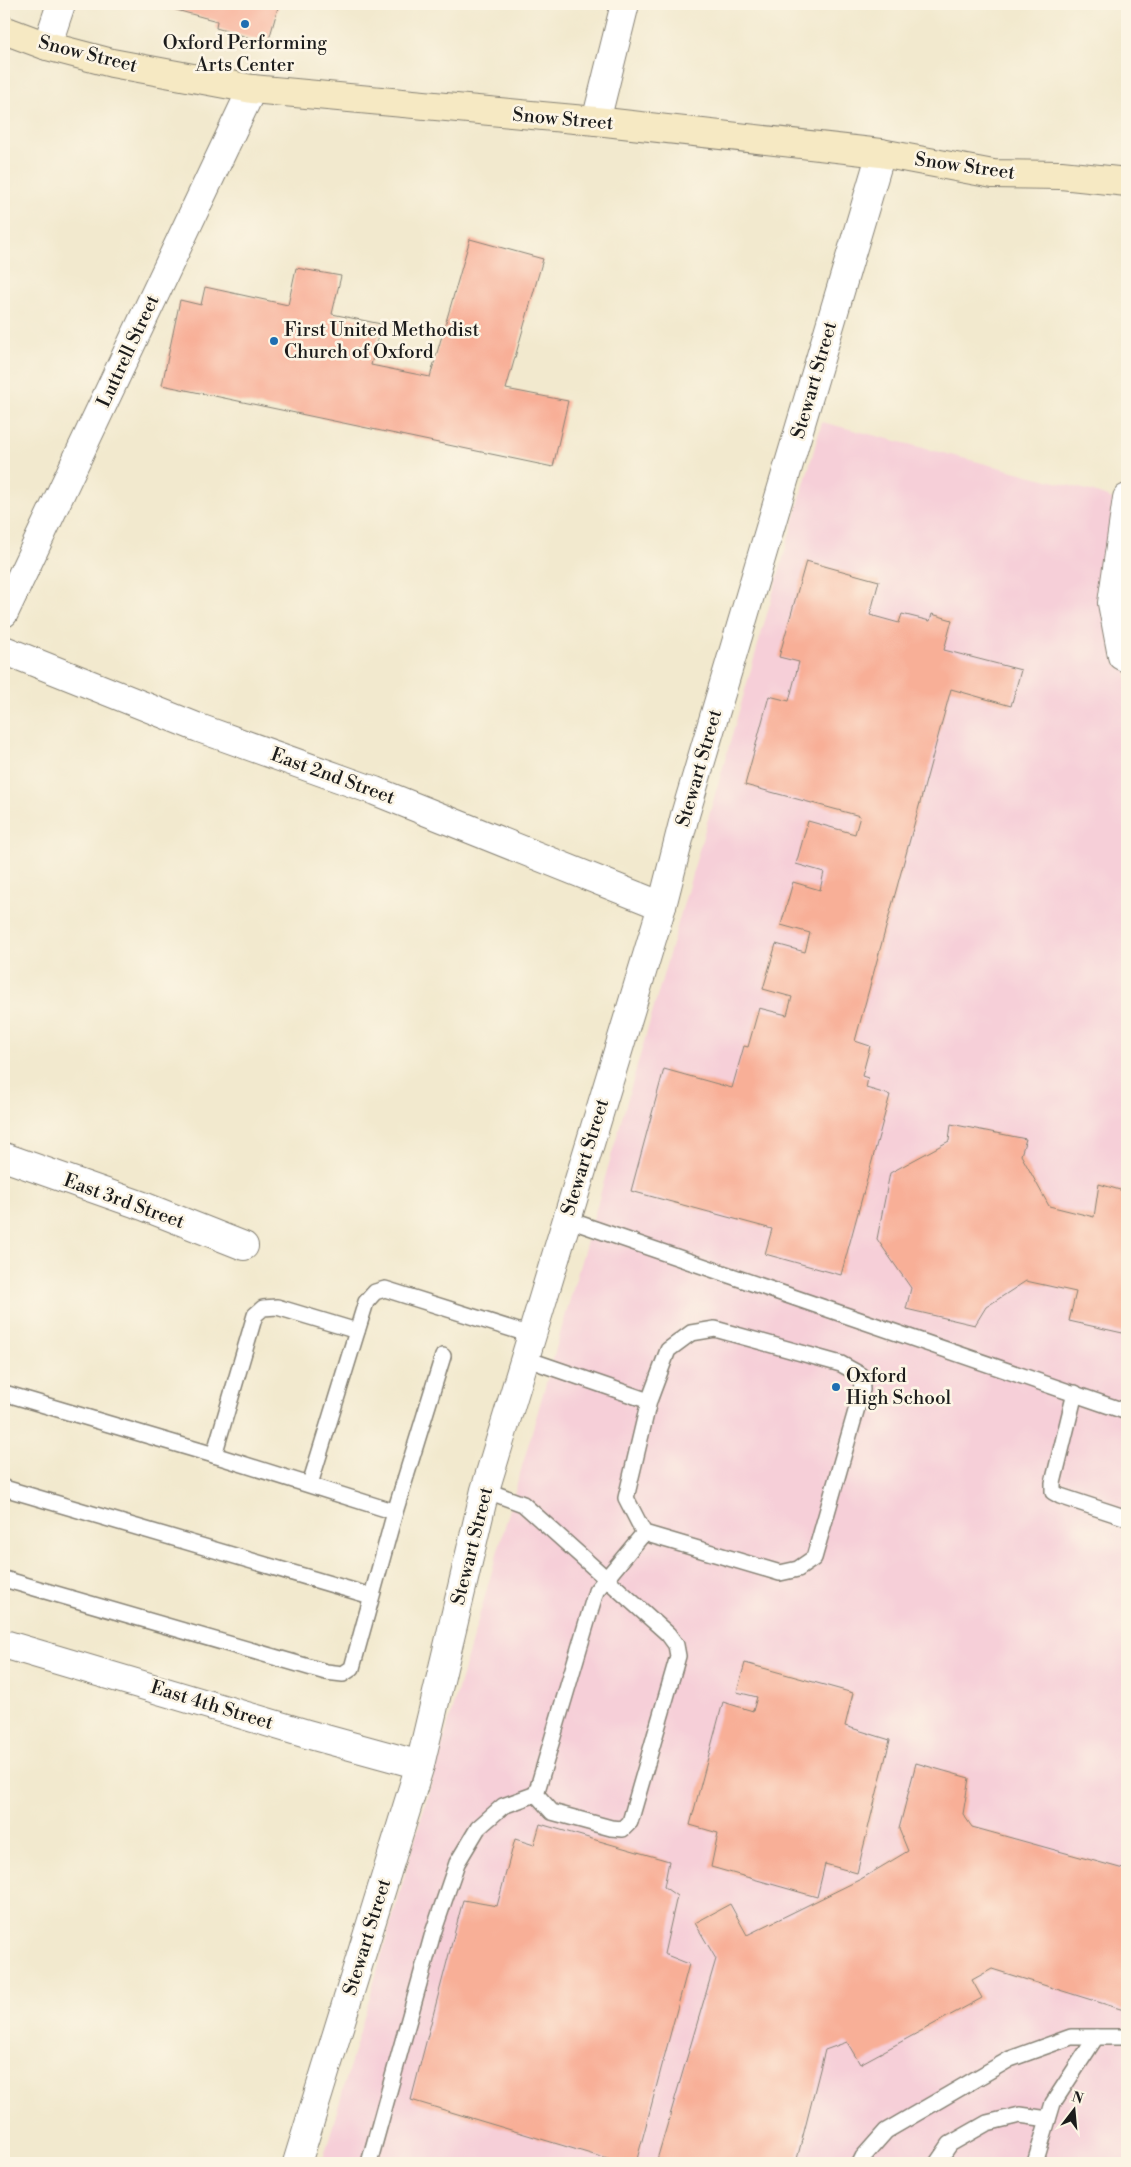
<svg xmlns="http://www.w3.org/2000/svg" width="1131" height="2167" font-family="'Libre Bodoni',serif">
<rect width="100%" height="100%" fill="#fcf5e5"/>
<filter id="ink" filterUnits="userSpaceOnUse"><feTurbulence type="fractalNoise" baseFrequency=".02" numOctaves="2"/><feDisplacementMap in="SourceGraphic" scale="10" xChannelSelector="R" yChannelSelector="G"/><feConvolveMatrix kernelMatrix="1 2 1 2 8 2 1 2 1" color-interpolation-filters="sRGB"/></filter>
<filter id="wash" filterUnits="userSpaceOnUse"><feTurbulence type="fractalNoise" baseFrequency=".0096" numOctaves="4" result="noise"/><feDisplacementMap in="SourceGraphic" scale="20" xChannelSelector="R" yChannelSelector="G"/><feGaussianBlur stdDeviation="1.12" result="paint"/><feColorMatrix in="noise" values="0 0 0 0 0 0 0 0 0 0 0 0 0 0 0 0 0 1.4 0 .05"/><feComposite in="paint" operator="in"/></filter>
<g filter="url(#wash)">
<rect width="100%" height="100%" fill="#f2e9ce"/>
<polygon fill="#f6cfd8" points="822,422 1091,491 1127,504 1123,583 1127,610 1127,2163 322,2163"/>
<g id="blocks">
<g fill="#f8af97">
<polygon points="154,4 279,4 268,43 216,28 217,21"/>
<polygon points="470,239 543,259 506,389 568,401 553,467 162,385 180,300 201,305 205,287 288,305 296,268 341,276 332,314 381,324 371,365 430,377"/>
<polygon points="806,561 879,581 870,615 899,623 902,614 930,621 932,614 952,620 944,650 1021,670 1011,706 951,689 855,1041 870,1046 862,1076 868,1078 866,1088 890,1095 841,1275 765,1254 772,1229 631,1191 664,1069 732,1088 744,1046 748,1047 759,1008 787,1015 792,997 763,989 776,944 805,952 810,933 781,925 793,882 820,890 824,872 796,864 808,821 855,834 860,816 745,785 769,696 789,701 799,662 779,657"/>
<polygon points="951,1124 1026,1139 1021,1155 1049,1206 1094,1217 1099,1184 1127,1192 1127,1334 1069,1321 1076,1292 1026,1281 986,1307 975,1325 906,1309 911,1288 877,1239 890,1173 949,1141"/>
<polygon points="745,1663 853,1693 845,1726 890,1740 857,1873 825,1864 817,1897 711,1867 718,1833 690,1825 723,1702 753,1711 757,1697 737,1692"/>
<polygon points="916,1763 969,1778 963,1814 972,1827 1127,1870 1127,2011 992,1969 972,1980 982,1998 860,2064 847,2042 825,2050 796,2163 656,2163 716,1959 695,1923 730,1904 747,1935 861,1879 908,1851 899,1829"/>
<polygon points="540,1824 669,1861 664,1887 677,1896 664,1954 689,1964 636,2163 621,2163 411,2100 463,1900 497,1906 515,1839 534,1845"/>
</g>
</g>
</g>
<g filter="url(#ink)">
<use href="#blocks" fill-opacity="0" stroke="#878275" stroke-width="1"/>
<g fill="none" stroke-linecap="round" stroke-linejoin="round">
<defs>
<g id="lane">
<polyline points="566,1219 1127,1412"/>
<polyline points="524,1358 649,1401 626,1498 644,1533 780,1573 798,1569 814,1558 862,1390 861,1375 841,1364 715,1329 691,1333 668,1350 649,1401"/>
<polyline points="4,1393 214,1455 395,1512"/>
<polyline points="1075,1393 1053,1483 1053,1492 1060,1496 1127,1518"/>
<polyline points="214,1455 255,1315 263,1308 277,1307 357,1331"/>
<polyline points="310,1484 366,1302 375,1292 385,1289 531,1335"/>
<polyline points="4,1488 371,1596"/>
<polyline points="485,1490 523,1504 668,1634 676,1645 678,1656 630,1822 623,1829 611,1828 552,1812 536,1794 596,1591 644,1533"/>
<polyline points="4,1579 326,1672 343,1674 352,1668 395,1512 443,1356"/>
<polyline points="369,2163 433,1933 457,1863 478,1828 503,1806 536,1794"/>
<polyline points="860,2163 863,2157 886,2131 1010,2059 1071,2037 1127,2037"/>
<polyline points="937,2163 950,2144 987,2123 1020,2115 1048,2119"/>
<polyline points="1035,2163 1053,2103 1096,2037"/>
</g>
<g id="street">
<polyline points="47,46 61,4"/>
<polyline points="596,121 625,4"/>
<polyline points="1127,498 1112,603 1122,656 1127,658"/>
<polyline points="4,613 252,89"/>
<polyline points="4,650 199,728 375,791 662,906"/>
<polyline points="4,1157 143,1206 244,1246"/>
<polyline points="4,1644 307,1734 420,1765"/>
<polyline points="297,2163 420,1765 485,1490 662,906 685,815 881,153"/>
</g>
<polyline id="secondary" points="4,30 47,46 112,63 252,89 596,121 881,153 993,174 1061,175 1127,182"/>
</defs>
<use href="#lane" stroke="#878275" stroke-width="18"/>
<use href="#street" stroke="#878275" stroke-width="30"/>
<use href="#secondary" stroke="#878275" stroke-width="30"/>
<use href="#lane" stroke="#fff" stroke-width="15"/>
<use href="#street" stroke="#fff" stroke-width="28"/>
<use href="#secondary" stroke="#f6e9c3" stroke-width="28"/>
</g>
</g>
<g fill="#1f6fb2" stroke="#fcf5e5" stroke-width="2">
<circle cx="245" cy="24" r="5"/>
<circle cx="274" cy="341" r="5"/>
<circle cx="836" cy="1387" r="5"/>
</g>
<g text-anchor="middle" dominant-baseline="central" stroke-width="5" stroke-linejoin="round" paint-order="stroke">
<g font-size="19" fill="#1c1c1c" stroke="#fcf5e5" text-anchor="start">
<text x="245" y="43" text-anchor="middle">Oxford Performing<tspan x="245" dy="22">Arts Center</tspan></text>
<text x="284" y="330">First United Methodist<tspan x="284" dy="22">Church of Oxford</tspan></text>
<text x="846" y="1376">Oxford<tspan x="846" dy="22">High School</tspan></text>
</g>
<g font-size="19" fill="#1c1c1c" stroke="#fcf5e5">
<text transform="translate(88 54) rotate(14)">Snow Street</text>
<text transform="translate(563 119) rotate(5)">Snow Street</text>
<text transform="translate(965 166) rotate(8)">Snow Street</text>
<text transform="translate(128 351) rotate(-65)">Luttrell Street</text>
<text transform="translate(814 380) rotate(-74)">Stewart Street</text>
<text transform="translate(699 768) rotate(-74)">Stewart Street</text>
<text transform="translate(333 776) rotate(20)">East 2nd Street</text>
<text transform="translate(585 1157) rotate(-73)">Stewart Street</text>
<text transform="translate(124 1201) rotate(20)">East 3rd Street</text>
<text transform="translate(472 1546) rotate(-76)">Stewart Street</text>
<text transform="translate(212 1705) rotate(17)">East 4th Street</text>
<text transform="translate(367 1937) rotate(-73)">Stewart Street</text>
</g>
</g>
<rect width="1131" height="2167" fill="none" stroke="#fcf5e5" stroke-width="20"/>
<g transform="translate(1074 2110) rotate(16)" stroke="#fcf5e5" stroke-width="4" paint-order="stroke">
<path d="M0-4L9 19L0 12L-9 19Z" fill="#1c1c1c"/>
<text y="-8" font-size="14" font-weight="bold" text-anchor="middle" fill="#1c1c1c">N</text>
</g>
</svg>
